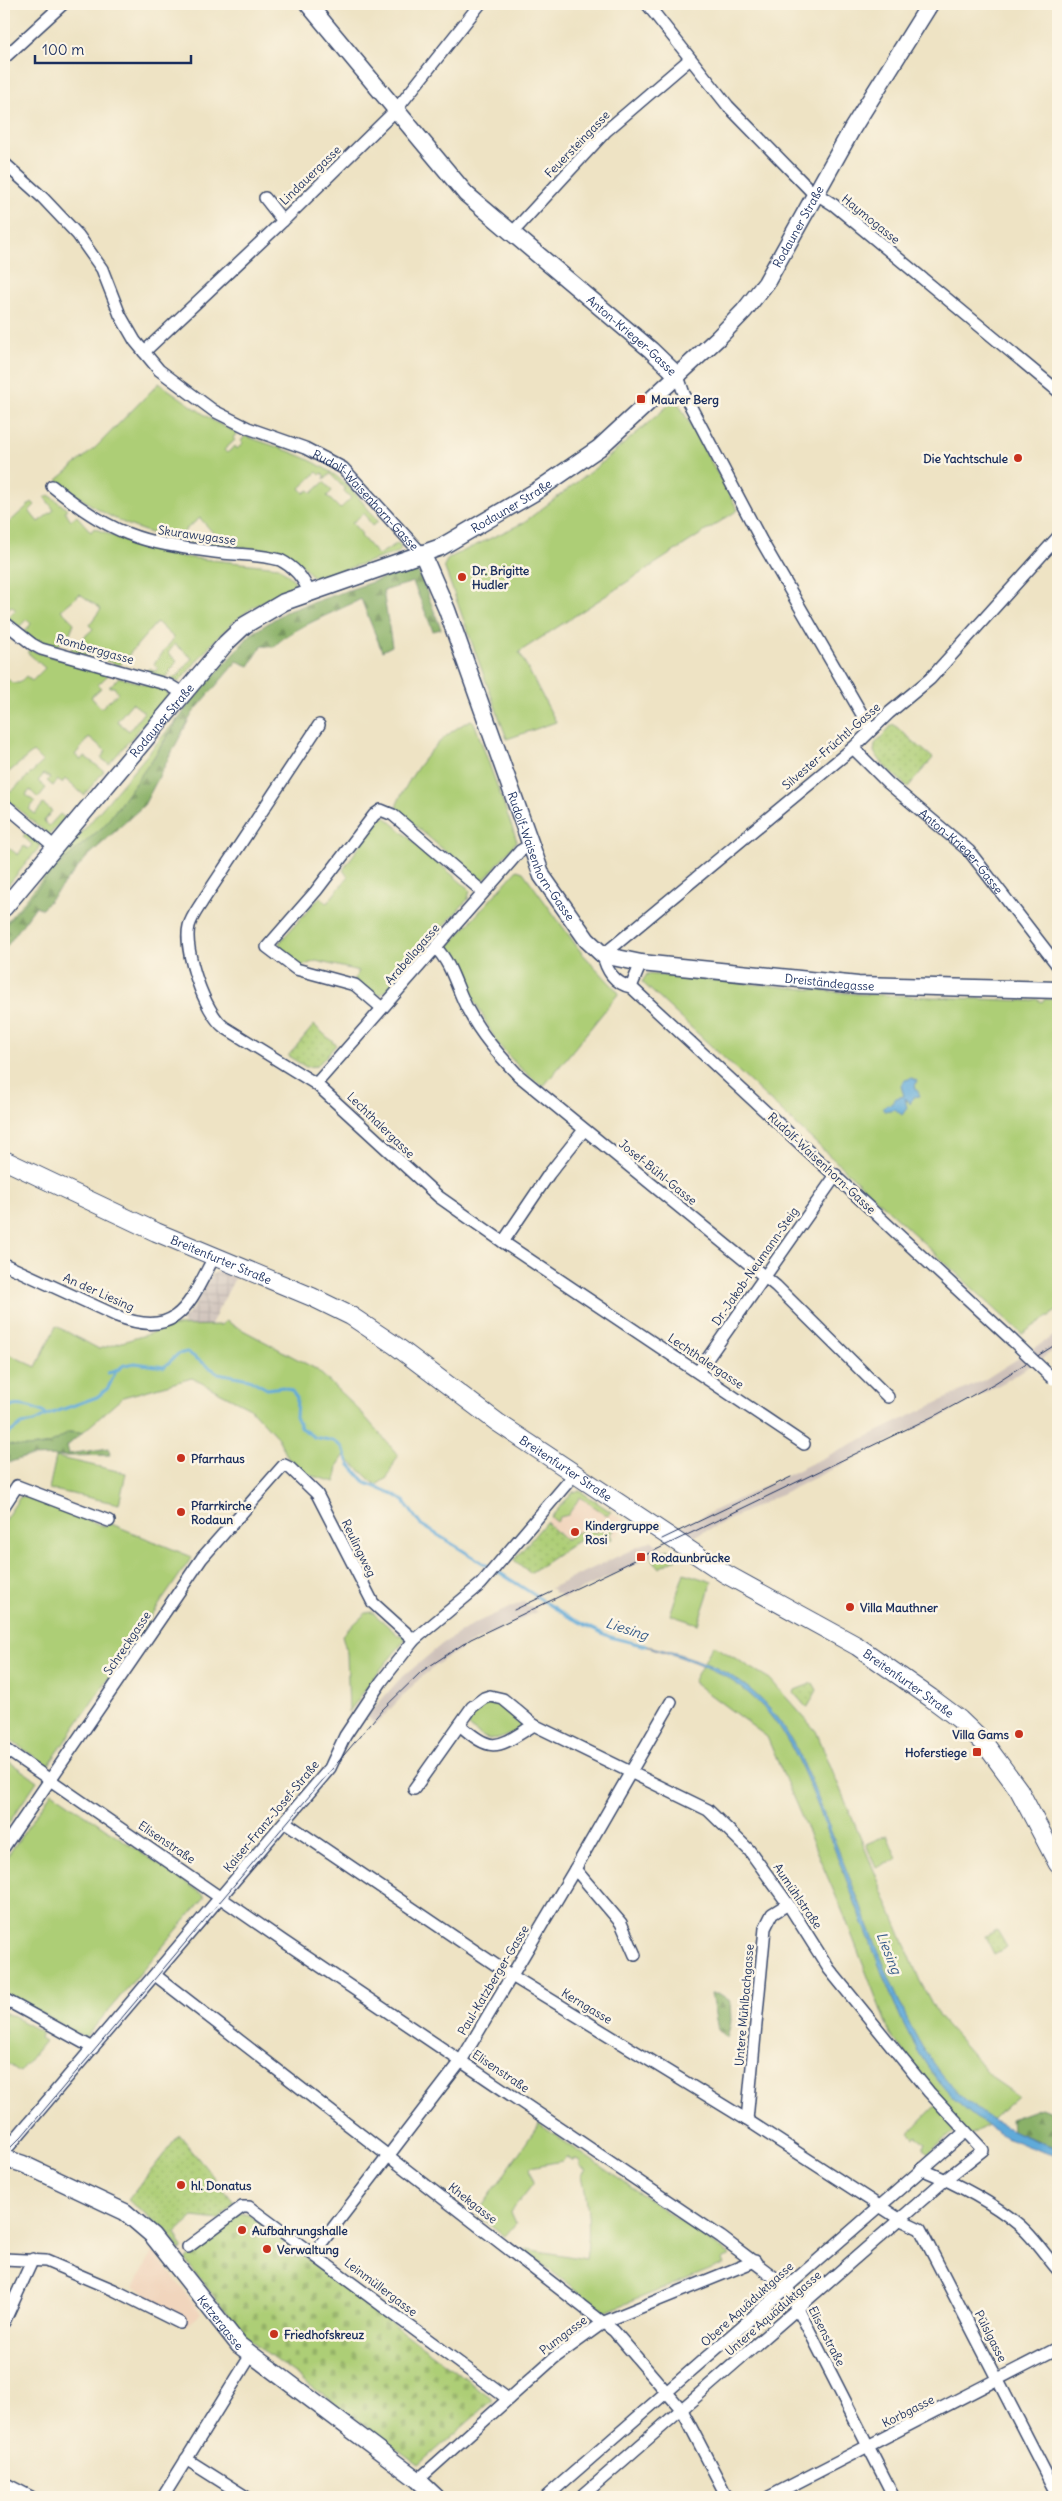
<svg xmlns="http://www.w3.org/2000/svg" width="1062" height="2501" font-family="Delius,sans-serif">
<defs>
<pattern id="industrial-grid" width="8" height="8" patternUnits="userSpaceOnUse" patternTransform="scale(1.25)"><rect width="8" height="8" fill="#cec1ba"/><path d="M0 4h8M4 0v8" fill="none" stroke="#b0a6a2"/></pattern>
<pattern id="forest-firs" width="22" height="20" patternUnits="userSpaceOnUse" patternTransform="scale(1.25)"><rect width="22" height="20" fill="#8ab167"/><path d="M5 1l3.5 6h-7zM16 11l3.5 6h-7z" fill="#709058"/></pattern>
<pattern id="cemetery-stones" width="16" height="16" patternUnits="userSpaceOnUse" patternTransform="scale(1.25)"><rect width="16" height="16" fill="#adce76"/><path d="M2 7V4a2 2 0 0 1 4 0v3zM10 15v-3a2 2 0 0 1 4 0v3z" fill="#94b168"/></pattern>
<pattern id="park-dots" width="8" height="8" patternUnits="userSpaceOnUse" patternTransform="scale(1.25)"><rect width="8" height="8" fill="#adce76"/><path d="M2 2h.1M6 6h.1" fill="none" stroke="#94b168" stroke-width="1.8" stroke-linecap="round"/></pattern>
</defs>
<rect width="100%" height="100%" fill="#fcf5e5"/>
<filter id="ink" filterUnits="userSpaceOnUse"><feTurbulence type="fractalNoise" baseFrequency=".02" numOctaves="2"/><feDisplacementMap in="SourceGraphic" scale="10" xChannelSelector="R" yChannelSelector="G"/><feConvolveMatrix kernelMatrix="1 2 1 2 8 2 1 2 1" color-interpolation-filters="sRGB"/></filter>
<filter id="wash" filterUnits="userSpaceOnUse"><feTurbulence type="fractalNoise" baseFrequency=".0096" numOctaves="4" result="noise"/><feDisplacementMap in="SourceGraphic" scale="20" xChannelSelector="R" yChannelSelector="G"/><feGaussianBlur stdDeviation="1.12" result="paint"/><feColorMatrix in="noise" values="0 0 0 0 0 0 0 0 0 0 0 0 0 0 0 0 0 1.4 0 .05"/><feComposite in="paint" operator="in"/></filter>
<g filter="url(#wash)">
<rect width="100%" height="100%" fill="#eee3c4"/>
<g fill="#f1d5bd">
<polygon points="580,1491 626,1522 616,1537 613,1531 610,1533 612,1539 605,1541 578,1541 530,1573 514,1560 573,1492"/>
<polygon points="153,2251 201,2313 187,2325 154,2306 142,2291 134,2287"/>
</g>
<polygon fill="url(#industrial-grid)" points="219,1271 235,1278 210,1326 186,1326 181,1321 194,1307 212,1274"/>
<g fill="#cec1ba">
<polygon points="1058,1333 1058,1348 1006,1381 950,1412 689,1539 686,1534 681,1534 679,1529 676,1529 984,1380"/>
<polygon points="652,1540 655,1544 659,1544 662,1549 665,1550 562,1599 560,1594 555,1594 553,1589 549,1589"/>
<polygon points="525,1601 527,1606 532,1606 535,1611 538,1611 470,1644 443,1660 420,1678 375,1725 367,1716 399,1680 442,1644 475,1623"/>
</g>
<g fill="#adce76" stroke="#647e6a" fill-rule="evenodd">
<path d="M159,383L215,422L237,433L233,438L235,440L224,450L227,453L235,446L237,449L243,443L241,441L245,436C276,447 310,456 336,476C352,487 365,506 378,521L372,526L364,513L352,523L362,534L361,536L378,555L398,543L401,547L399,552L315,579L300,563L286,554L271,550L189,542L196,534L198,537L203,533L211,537L215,535L200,518L185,530L180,541C126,528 100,514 57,480L96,447ZM317,472L320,475L322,473L325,476L324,479L330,474L345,489L344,491L351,498L340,509L327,496L332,491L324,482L312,493L309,490L304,493L300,488Z"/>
<polygon points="676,399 738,510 519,652 556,722 507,739 444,566 447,560 453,556 523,523 598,466"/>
<path d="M49,495L67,509L65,511L71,520L77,516L91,532L94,528L149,550L183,557L279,567L295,581L293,588C237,608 216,639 179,682L171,680L174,676L176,678L192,658L175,644L168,653L177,661L166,678L147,673L150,668L155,672L158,668L154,664L174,638L157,622L120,665L70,650L93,629L89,625L101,609L80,594L61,610L74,623L70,633L57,646L33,639L24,632L31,624L27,619L19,627L8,617L16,610L11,606L4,613V527L32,502L35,505L29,511L38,522L54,510L45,498Z"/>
<path d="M29,650L109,674L98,685L101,688L91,697L101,708L118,693L114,687H109L119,677L167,691L168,696L109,764L101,758L106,751L89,737L75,755L81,760L84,756L104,771L84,795L65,779L62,783L57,780L53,786L47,781L50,778L44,774L38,781L46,788L38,798L30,790L26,795L35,802L29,809L35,814L43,804L52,811L44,821L49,826L60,814L65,818L49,835L4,797L5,787L11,792L43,762L33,752L9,772L7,770L4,773L6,768L4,765V675L12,683H19L26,676L32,681L45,668L27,652ZM132,703L144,712L129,731L117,721Z"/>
<polygon points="178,718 152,760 104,826 57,866 4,928 4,925"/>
<path d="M471,720L474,722L517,841L485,879L482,880L474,876L397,810V804C413,770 436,737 471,720Z"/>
<polygon points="385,817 470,890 468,899 386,991 380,995 371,993 354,980 359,971 316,961 299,967 284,953 279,943 320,897 327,903 348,877 343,870 378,819"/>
<polygon points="27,832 42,844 4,890 4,844 18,855 24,846 28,849 32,845 23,836"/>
<polygon points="517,870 523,872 581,952 619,993 543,1087 518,1066 497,1043 447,948"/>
<polygon points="647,974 858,994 1029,1001 1036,999 1042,1002 1044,999 1058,1000 1058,1310 1022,1334 642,982"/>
<polygon points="226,1321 316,1369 360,1411 398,1455 387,1478 376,1485 344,1456 338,1465 336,1482 304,1474 288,1458 278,1438 250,1408 192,1378 123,1397 82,1433 68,1432 55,1443 23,1448 4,1445 4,1352 36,1367 56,1326 99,1349 175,1326 221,1325"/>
<polygon points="56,1457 126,1473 119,1504 49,1489"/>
<polygon points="580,1491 611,1512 608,1516 580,1497 568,1515 560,1517 557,1522 551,1517 573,1492"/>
<polygon points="26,1496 106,1527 109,1523 192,1557 48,1766 4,1736 4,1521 20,1497"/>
<polygon points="668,1549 676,1559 659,1568 652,1558"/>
<polygon points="684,1573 712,1582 698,1624 670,1615"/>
<polygon points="372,1612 398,1635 405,1635 405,1640 375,1676 349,1712 347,1653 342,1635 366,1613"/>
<polygon points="713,1645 770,1679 816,1731 920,1981 939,2017 995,2080 1018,2096 986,2125 969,2136 890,2034 844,1915 767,1737 693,1682"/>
<path d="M489,1702L504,1705L522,1722L520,1728C496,1742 492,1745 469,1727V1720L479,1707Z"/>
<polygon points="4,1758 37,1781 4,1830"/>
<polygon points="52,1792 204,1895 204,1898 85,2038 4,1993 4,1861"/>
<polygon points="887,1835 897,1859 876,1868 866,1844"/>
<polygon points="4,2012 42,2032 40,2038 45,2041 20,2072 4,2061"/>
<polygon points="936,2105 957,2129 928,2154 923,2149 926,2143 916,2136 914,2138 909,2133"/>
<path d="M539,2124L731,2256L722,2260L724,2264L605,2312L525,2251L526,2249L586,2259C591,2230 588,2203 582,2175L586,2170L580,2166V2161L576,2159L572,2160L566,2157L562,2161L530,2167L533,2184L511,2212L516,2223L505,2236L477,2214Z"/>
</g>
<g fill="url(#forest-firs)" stroke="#527062">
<path d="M415,570L421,577L441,629L433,631L413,582L383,591L392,646L382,651L361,599C340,610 287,630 274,647L262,646L249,666L237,661L192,714L144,805L87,857L42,909L36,906L4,950V928L9,921L57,866L104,826L152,760L188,705L250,635L285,612L404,571Z"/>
<path d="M68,1432L82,1433L67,1446L69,1454L109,1448L110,1455L26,1457L4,1464L5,1444C30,1449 49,1449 68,1432Z"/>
<polygon points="711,1994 720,1994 730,2001 731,2021 727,2039 718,2030"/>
<polygon points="1041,2108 1058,2115 1058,2148 1012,2131 1011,2119"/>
</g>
<polygon fill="url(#cemetery-stones)" stroke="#647e6a" points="240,2213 249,2215 493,2400 419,2465 267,2354 243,2333 185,2260"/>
<g fill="url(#park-dots)" stroke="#647e6a">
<polygon points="893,724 933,758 908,787 885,767 874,752 875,744"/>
<polygon points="314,1025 336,1045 317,1066 306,1067 288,1056"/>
<polygon points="546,1522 565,1540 575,1533 588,1529 596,1533 599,1529 605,1533 612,1526 614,1531 610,1533 612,1539 605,1541 578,1541 530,1573 514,1560"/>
<polygon points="813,1683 817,1690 809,1705 806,1707 794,1693 795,1690"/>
<polygon points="997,1930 1007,1947 994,1954 985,1936"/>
<polygon points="179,2135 234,2202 219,2220 193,2217 175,2233 183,2248 180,2250 166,2230 128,2200"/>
</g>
<g fill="#61aad9" stroke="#3e6c9c">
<polygon points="912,1078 917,1081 915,1086 920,1096 913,1097 910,1104 905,1098 907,1108 902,1115 895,1109 884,1111 883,1109 886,1105 891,1104 896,1098 904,1096 901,1086 905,1080"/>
<path d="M642,1645C683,1654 720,1664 752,1691C789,1723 806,1767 823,1811C839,1853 857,1895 873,1937C914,2042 941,2113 1058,2148V2156C942,2126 909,2046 871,1944C854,1901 838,1857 821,1814C802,1766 784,1720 742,1688C712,1665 677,1656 642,1645Z"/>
</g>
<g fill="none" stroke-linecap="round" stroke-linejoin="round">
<g stroke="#61aad9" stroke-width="3">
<polyline points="108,1373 116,1371"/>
<path d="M4,1410C17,1401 33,1407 46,1414"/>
<polyline points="4,1437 22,1424 34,1422 47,1415 97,1397 108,1388 116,1371 124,1365 135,1363 164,1367 178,1354 187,1352 218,1373 249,1379 267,1389 283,1387 292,1391 297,1398 296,1418 301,1428 314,1437 334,1441 342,1447 350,1465 366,1483 395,1495 404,1501 420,1524 491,1568"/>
<polyline points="497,1571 567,1616 610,1637 646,1646"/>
</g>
</g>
</g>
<g filter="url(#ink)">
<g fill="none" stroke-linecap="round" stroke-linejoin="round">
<defs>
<g id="street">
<polyline points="647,4 728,106 809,189 834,205 1058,391"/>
<polyline points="4,58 63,4"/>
<path id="s1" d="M4,163L43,198L78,235L102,269L120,315L135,341L159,370L214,411L248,428L305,448L343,468L423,555"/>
<polyline points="265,198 283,221"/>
<polyline points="512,233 606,131 690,59"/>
<polyline points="144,352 283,221 396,110 480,4"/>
<polyline points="678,376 684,394 761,540 871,730"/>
<path d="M52,486C111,534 140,543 215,552C236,555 259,554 280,560C294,567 303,577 309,592"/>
<polyline points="4,622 32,644 41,649 169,685 184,694"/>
<path d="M319,725L202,902C197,910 191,918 189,926C183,950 205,1013 224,1027L316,1084L439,1197L503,1242L804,1444"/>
<path id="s2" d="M853,748L888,783L969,851L1058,966"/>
<polyline points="4,804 56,848"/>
<path d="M436,948C452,964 457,990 468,1010C481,1035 499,1055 518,1075L776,1286L888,1397"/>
<polyline points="631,987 641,963"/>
<polyline points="382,1008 355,985 296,969 267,947 316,891 374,815 381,810 393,815 483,892"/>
<polyline points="316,1084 520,851 530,845"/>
<polyline points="503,1242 549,1174 584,1130"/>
<path d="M4,1264L117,1316C178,1340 189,1304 214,1257"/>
<path d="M1012,1340L631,987C615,984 606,970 603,955L853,748L889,713L930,679L1058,537"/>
<polyline points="698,1372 836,1175"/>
<polyline points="4,1506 17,1486 109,1521"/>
<path d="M460,1725C494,1756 499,1746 534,1725"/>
<polyline points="4,1748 283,1941 721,2237 787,2287 894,2497"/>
<polyline points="414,1789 472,1707 484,1698 490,1696 503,1699 534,1725 708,1810 749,1850 788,1904 829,1969 929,2092 983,2150 946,2179 581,2497"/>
<polyline points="285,1822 512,1976 747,2120 901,2220 920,2229 1058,2497"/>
<polyline points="4,1847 202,1558 284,1465 290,1468 317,1494 373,1603 414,1640"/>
<polyline points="575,1869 621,1923 635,1955"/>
<polyline points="155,1975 614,2331 682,2410 727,2497"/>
<polyline points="4,1999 93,2048"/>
<polyline points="747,2120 765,1928 772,1914 788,1904"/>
<polyline points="4,2152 330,1768 345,1736 381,1682 414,1640 481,1584 574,1475"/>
<path d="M921,2169C955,2183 989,2200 1018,2224C1033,2236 1045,2255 1058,2270"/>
<polyline points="188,2247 242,2207 249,2207 508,2399"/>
<polyline points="313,2254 461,2061 575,1869 671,1702"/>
<polyline points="4,2259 46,2261 114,2290 180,2323"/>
<polyline points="4,2322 33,2259"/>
<polyline points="186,2459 246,2497"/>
<polyline points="418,2480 554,2358 604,2322 755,2261"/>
<polyline points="4,2483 31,2497"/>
<polyline points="163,2497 251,2355"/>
<polyline points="546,2497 965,2132"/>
<polyline points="769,2497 1058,2348"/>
</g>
<g id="secondary">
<path id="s3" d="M308,4L466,194L651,350L678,376"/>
<path id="s4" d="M423,555L447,610L542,876L587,940L603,955L641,963L858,985L1058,990"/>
<path id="s5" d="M4,908L226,643L245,625L284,602L441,547L535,492L599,448L718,338L744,311L766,283L852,129L930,4"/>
<path id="s6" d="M4,2158L23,2164L125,2212L152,2235L239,2345L418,2480L436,2497"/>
</g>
<g id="primary">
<path id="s7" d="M4,1160L156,1232L312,1297L351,1316L396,1346L497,1422L724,1573L857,1646L931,1698L959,1719L985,1744L1019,1790L1058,1864"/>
</g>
</defs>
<use href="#street" stroke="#3b4a6d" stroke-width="14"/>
<use href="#secondary" stroke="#3b4a6d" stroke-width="19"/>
<use href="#primary" stroke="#3b4a6d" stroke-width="20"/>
<use href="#street" stroke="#fff" stroke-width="11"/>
<use href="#secondary" stroke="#fff" stroke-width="16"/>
<use href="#primary" stroke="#fff" stroke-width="18"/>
<g stroke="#1b2f5e" stroke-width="1">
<polyline points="662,1539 791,1477"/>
<polyline points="514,1610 552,1592"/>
<polyline points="4,2154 22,2136 382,1710 422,1671 471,1639 938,1414 995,1383 1058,1343"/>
</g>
<defs>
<polyline id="street-bridge" points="1012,1340 1053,1379"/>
</defs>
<use href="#street-bridge" stroke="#3b4a6d" stroke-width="14" stroke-linecap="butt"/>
<use href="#street-bridge" stroke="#fff" stroke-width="11"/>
</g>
</g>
<g fill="#c8321e" stroke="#fcf5e5" stroke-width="2">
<rect x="636" y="394" width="10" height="10" rx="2.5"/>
<circle cx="1018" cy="458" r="5"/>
<circle cx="462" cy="577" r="5"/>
<circle cx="181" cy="1458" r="5"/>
<circle cx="181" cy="1512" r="5"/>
<circle cx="575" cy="1532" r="5"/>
<rect x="636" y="1552" width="10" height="10" rx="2.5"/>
<circle cx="850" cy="1607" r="5"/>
<circle cx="1019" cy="1734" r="5"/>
<rect x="972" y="1747" width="10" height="10" rx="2.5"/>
<circle cx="181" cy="2185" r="5"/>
<circle cx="242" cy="2230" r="5"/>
<circle cx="267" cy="2249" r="5"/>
<circle cx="274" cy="2334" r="5"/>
</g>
<g text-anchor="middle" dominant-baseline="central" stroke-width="5" stroke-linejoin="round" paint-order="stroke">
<g font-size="12" fill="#1b2f5e" stroke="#fcf5e5">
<text transform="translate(577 144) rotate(-46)">Feuersteingasse</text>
<text transform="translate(310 175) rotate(-44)">Lindauergasse</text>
<text transform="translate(871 219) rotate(39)">Haymogasse</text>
<text stroke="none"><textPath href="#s5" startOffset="1070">Rodauner Straße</textPath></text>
<text stroke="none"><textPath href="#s3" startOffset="465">Anton-Krieger-Gasse</textPath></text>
<text stroke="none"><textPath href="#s1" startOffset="510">Rudolf-Waisenhorn-Gasse</textPath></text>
<text stroke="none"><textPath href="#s5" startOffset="665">Rodauner Straße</textPath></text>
<text transform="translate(197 535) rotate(8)">Skurawygasse</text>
<text transform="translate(95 649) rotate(16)">Romberggasse</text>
<text stroke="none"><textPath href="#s5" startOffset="245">Rodauner Straße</textPath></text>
<text transform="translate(831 746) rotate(-41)">Silvester-Früchtl-Gasse</text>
<text stroke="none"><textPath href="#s2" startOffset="150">Anton-Krieger-Gasse</textPath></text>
<text stroke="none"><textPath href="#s4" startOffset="324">Rudolf-Waisenhorn-Gasse</textPath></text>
<text transform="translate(412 954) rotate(-49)">Arabellagasse</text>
<text stroke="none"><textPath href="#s4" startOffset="671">Dreiständegasse</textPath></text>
<text transform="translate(381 1125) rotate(44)">Lechthalergasse</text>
<text transform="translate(822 1163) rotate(43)">Rudolf-Waisenhorn-Gasse</text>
<text transform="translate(658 1172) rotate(39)">Josef-Bühl-Gasse</text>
<text stroke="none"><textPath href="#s7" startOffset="239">Breitenfurter Straße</textPath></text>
<text transform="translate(755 1266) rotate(-55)">Dr.-Jakob-Neumann-Steig</text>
<text transform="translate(99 1292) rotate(24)">An der Liesing</text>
<text transform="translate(706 1361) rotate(34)">Lechthalergasse</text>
<text stroke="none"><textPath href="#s7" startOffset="644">Breitenfurter Straße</textPath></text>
<text transform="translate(359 1548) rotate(64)">Reulingweg</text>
<text transform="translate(127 1643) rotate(-56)">Schreckgasse</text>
<text stroke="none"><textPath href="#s7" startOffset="1049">Breitenfurter Straße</textPath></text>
<text transform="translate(271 1816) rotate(-50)">Kaiser-Franz-Josef-Straße</text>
<text transform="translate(167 1842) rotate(34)">Elisenstraße</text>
<text transform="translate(798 1896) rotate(56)">Aumühlstraße</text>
<text transform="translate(493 1980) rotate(-59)">Paul-Katzberger-Gasse</text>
<text transform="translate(744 2005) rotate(-85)">Untere Mühlbachgasse</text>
<text transform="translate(587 2006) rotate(31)">Kerngasse</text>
<text transform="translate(501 2071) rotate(34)">Elisenstraße</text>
<text transform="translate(473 2203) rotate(38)">Khekgasse</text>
<text transform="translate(381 2287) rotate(37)">Leinmüllergasse</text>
<text transform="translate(747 2304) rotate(-42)">Obere Aquäduktgasse</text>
<text transform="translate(773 2313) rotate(-41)">Untere Aquäduktgasse</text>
<text stroke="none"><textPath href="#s6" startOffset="279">Ketzergasse</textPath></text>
<text transform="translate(563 2335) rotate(-37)">Pumgasse</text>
<text transform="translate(827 2336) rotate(63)">Elisenstraße</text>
<text transform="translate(991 2336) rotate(63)">Pülslgasse</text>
<text transform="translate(908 2411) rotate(-27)">Korbgasse</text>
</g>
<g font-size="12" font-weight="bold" fill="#1b2f5e" stroke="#fcf5e5" text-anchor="start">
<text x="651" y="399">Maurer Berg</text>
<text x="1008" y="458" text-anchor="end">Die Yachtschule</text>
<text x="472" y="570">Dr. Brigitte<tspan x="472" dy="14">Hudler</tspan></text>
<text x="191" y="1458">Pfarrhaus</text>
<text x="191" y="1505">Pfarrkirche<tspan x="191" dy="14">Rodaun</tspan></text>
<text x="585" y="1525">Kindergruppe<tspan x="585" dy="14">Rosi</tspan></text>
<text x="651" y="1557">Rodaunbrücke</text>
<text x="860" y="1607">Villa Mauthner</text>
<text x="1009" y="1734" text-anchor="end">Villa Gams</text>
<text x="967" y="1752" text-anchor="end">Hoferstiege</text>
<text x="191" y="2185">hl. Donatus</text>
<text x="252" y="2230">Aufbahrungshalle</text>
<text x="277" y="2249">Verwaltung</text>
<text x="284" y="2334">Friedhofskreuz</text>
</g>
<g font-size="14" font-style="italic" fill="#345a89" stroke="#fcf5e5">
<text transform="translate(627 1629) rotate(18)">Liesing</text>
<text transform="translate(889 1953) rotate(68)">Liesing</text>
</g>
</g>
<rect width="1062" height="2501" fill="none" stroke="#fcf5e5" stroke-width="20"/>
<path d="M35 55v8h156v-8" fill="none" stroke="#1b2f5e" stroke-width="2.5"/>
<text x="42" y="55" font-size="15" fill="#1b2f5e" stroke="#fcf5e5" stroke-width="4" paint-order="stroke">100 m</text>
</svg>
